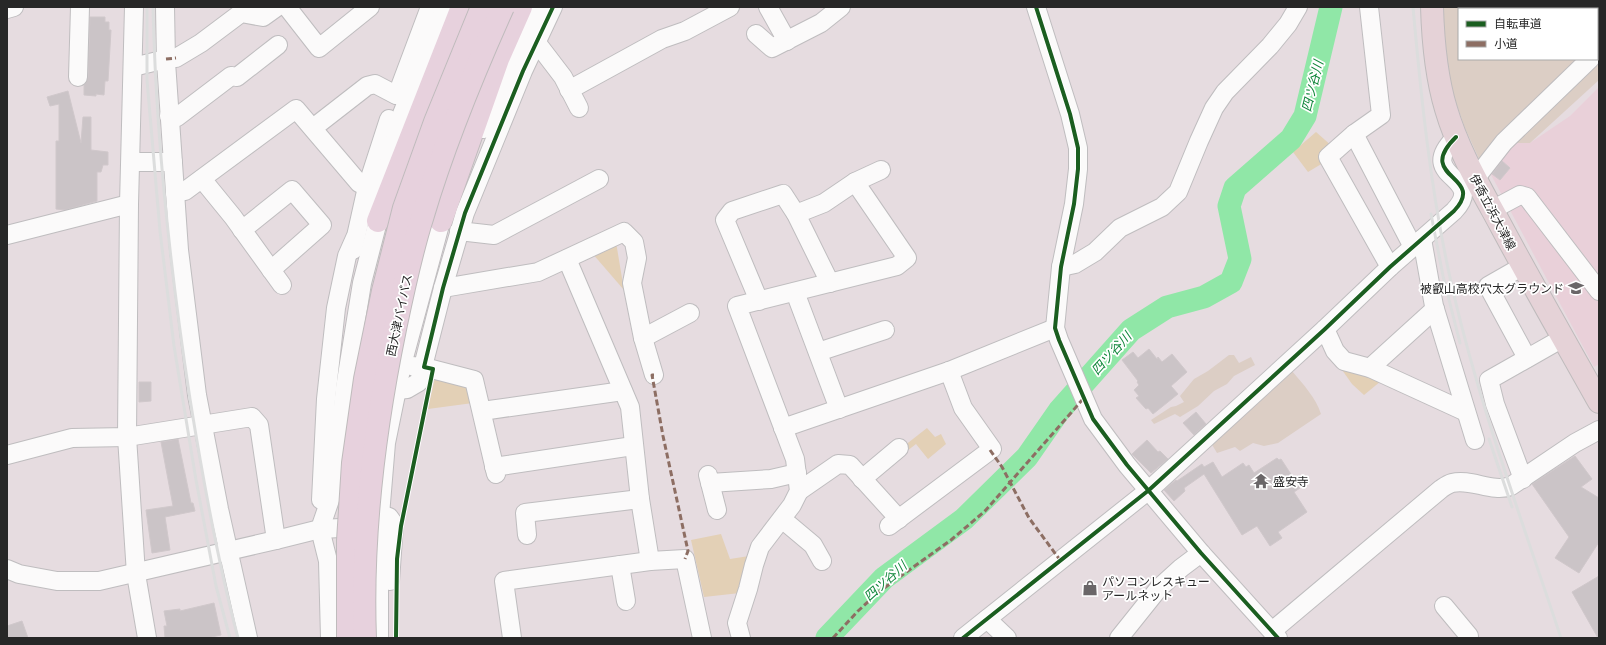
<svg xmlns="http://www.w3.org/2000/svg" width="1606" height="645" font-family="Manrope,'Noto Sans JP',sans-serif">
<rect width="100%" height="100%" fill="#e6dce0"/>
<polygon fill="#e9d0d9" points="1599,87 1599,364 1594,367 1489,171 1511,143 1530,143 1570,116"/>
<g fill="#e3d0b6">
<polygon points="1316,132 1333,147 1323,163 1308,172 1293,152"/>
<polygon points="616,242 624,290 592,253"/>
<polygon points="1340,367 1381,381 1364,395 1352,384"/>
<polygon points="435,377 471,382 473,403 428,409"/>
<polygon points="927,428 935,437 941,434 946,444 928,459 916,444 907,451 904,446"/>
<polygon points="721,534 730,559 749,556 740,593 704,597 691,540"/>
</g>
<g fill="#dccec5">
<polygon points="1442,7 1599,7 1599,44 1597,46 1597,9 1459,9 1459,59 1583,59 1480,161 1465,128 1453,94 1442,35"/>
<polygon points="1599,56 1599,80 1530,143 1511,143"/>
<polygon points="1229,355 1234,355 1239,363 1251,357 1255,365 1234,376 1227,384 1214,391 1198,406 1180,417 1175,414 1154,424 1151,420 1171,407 1176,406 1184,402 1180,396 1194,379 1208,371"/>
<path d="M1292,371C1303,384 1316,398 1321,414L1278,443L1264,446L1253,443L1240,451L1235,447L1217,453L1211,443L1283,375L1286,378Z"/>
</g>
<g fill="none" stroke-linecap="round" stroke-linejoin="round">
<polyline stroke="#90e7a7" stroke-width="23" points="827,638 884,578 964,519 1027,457 1059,411 1131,330 1167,307 1204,297 1231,282 1240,259 1229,206 1235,188 1291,139 1305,116 1331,7"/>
</g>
<g fill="#cbc4c7" stroke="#d0c8cb">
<polygon points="90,17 105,17 105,22 109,22 109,30 111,30 108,81 105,81 104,95 96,94 96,96 84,95 84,85 88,77"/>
<polygon points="68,91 81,143 83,117 91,117 91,150 108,152 108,165 103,165 101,172 97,172 97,201 65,210 56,209 56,141 59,141 59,104 50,106 47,97"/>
<polygon points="1502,161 1510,168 1500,180 1492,174"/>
<polygon points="1149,349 1157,359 1158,357 1162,362 1172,354 1187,372 1171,386 1178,394 1153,414 1148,408 1146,409 1136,398 1139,396 1134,390 1139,385 1137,382 1138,381 1122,360 1133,352 1138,358"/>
<polygon points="139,382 151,382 151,401 139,402"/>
<polygon points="1196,412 1206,424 1194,435 1183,423"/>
<polygon points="178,439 191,503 193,503 195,511 165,517 170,550 152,553 146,510 173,506 161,442"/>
<polygon points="1147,440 1158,452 1160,451 1168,459 1151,473 1132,454"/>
<polygon points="1575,456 1592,479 1581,487 1599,498 1599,542 1579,573 1555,558 1569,537 1532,484"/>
<polygon points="1277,458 1279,460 1281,459 1300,488 1294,492 1307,512 1278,532 1282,538 1270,546 1257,526 1242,535 1204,474 1184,488 1185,491 1174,501 1164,490 1176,480 1177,481 1202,464 1204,467 1213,462 1222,477 1243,463 1246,467 1249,465 1254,473"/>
<polygon points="1599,576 1599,638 1598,638 1572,592"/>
<polygon points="214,603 221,635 207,638 165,638 164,626 167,626 164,611 180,609 180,611"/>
<polygon points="22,621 28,638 7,638 7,626"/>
</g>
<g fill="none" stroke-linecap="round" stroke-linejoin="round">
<defs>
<g id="minor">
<polyline points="134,7 129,204 127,437 136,574 147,638"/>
<polyline points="165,7 166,62 179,250 197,395 219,509 248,638"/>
<polyline points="287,7 319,48 370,7"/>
<polyline points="768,7 787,41"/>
<polyline points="1036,7 1070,114 1078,148 1078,169 1074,204 1061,267 1055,328 1059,340 1093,419 1127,465 1201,553 1278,638"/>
<polyline points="1369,7 1381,115 1354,134 1328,157 1390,267"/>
<polyline points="7,9 14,7"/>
<polyline points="756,34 772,48 821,23 841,7"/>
<polyline points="537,43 563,77 579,108"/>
<polyline points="176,58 201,43 241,13 263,17 277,7"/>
<polyline points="133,67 166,59"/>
<polyline points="78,77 80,7"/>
<polyline points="569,90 662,39 685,31 730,7"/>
<polyline points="397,95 430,7"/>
<polyline points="169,116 177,117 231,76 237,77 278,45"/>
<polyline points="313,128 367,86 375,84 396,95"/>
<polyline points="483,129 538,7"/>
<polyline points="1354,134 1413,247"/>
<polyline points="131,162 173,162"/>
<polyline points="202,179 233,217 282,285"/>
<polyline points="1475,179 1504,142 1590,59"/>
<polyline points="175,193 185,191 296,109 359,183 367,187"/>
<polyline points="1492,210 1520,195 1527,197 1599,291"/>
<polyline points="796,214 824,203 855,182 881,170"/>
<polyline points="242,230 292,190 322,225 271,270"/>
<polyline points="459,231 494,235 599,179"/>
<polyline points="7,235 129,204"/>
<polyline points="1422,239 1434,306 1475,440"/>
<polyline points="353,250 367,187 389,119"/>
<polyline points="567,259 630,407 640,499 650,561"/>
<polyline points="1523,266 1488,286 1527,358"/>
<polyline points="1061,267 1075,264 1095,252 1120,228 1162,207 1178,192 1199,141 1214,108 1225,92 1270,46 1288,24 1298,7"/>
<polyline points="443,288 538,272 624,232 634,242 637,258 632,283 643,338 654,375"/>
<polyline points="795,292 839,409"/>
<polyline points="759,301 725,220 732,211 783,194 796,214 830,283"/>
<polyline points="1325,329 1335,351 1344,361 1370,368 1466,412"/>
<polyline points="643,338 690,313"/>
<polyline points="818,352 885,330"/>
<polyline points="411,366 424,367 474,380 496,474"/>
<polyline points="1370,368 1435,309"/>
<polyline points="397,390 407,389 419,382 443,288 465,213 523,71 553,7"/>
<polyline points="482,411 623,391"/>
<polyline points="783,428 949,371 1055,328"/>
<polyline points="7,455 72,438 127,437 252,417 259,425 276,540"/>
<polyline points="494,467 633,446"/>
<polyline points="708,475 717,510"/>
<polyline points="862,479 899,448"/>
<polyline points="1523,479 1495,404 1489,380 1563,338"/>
<polyline points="710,483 771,479 797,473"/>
<polyline points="799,491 838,464 850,465 899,519"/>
<polyline points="321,500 326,399 336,308 347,256 355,238"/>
<polyline points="380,514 389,517 394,524 390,581"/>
<polyline points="782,519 813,545 822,561"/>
<polyline points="889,526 992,449 963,408 949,371"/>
<polyline points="527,535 525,513 640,499"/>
<polyline points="620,565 626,601"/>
<polyline points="7,569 19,574 57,581 99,581 276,540 320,529 362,527"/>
<polyline points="1444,606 1469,636 1467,638"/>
<polyline points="987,619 1007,638"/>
<path d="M1272,631L1441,489C1444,487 1448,484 1452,483C1471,478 1492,493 1511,486L1575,443L1599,430"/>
<polyline points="330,638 328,561 320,529 334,488 345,388 362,283 378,221 384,183 402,114 435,30 446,7"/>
<polyline points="379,638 379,527 386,443 402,365 441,221 446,209"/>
<polyline points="512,638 504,581 650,561 685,559 702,638"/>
<polyline points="741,638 737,623 748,589 754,565 760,547 792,505 799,491 795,459 737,306 897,266 907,258 855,182"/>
<path d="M963,638L1149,490L1325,329L1390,267L1454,211C1488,175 1413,179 1456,137"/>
<polyline points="1119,638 1159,588 1181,568 1201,553"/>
</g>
<path id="major" d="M1432,7C1433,41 1436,76 1446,109C1458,150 1480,187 1500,224C1532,284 1566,343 1599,402"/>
<g id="highway">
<polyline points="378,221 462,7"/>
<polyline points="441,221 498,59 521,7"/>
</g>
</defs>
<use href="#minor" stroke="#bfbdbf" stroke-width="20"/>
<use href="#major" stroke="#bfbbbc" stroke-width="24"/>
<use href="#highway" stroke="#bfbbbc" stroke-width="24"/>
<use href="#minor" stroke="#fbfafa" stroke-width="18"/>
<use href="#major" stroke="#e5d2d7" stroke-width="22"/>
<use href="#highway" stroke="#e7d1dd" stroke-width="22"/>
<g stroke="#dcdddd" stroke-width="3">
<polyline points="147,7 147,80 160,231 174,346 196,480 216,586 230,638"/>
<path d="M153,7C156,139 170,269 190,399C203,480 217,559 238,638"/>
<path d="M1413,7C1421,96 1430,185 1449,273C1476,397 1521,517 1561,638"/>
<polyline points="1431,214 1443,276 1460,343"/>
<polyline points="1489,439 1512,507"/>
</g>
<defs>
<g id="highway-bridge">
<polyline points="348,638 348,541 353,463 365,379 383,291 404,208 435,122 482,7"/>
<path d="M365,638C361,534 374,431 395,329C403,291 411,252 423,215C444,144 473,74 503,7"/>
</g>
</defs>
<use href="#highway-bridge" stroke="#bfbbbc" stroke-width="24" stroke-linecap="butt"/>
<use href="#highway-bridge" stroke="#e7d1dd" stroke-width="22"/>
<g stroke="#8d6e63" stroke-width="3" stroke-dasharray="6 3" stroke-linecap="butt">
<polyline points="166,59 176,58"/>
<polyline points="654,375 652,375 663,436 688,551 685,559"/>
<polyline points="990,450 1002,467 1029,518 1060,560"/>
<polyline points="833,638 858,611 880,591 951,540 985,511 1083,399"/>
</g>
<defs>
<g id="cycleway">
<polyline points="1036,7 1070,114 1078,148 1078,169 1074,204 1061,267 1055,328 1059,340 1093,419 1127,465 1201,553 1278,638"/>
<polyline points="396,638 397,559 401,526 433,369 424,367 443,288 465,213 523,71 553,7"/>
<path d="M963,638L1149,490L1325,329L1390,267L1454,211C1488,175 1413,179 1456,137"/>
</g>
</defs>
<use href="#cycleway" stroke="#fff" stroke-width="6"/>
<use href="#cycleway" stroke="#1b5e20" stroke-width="4"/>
</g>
<defs>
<symbol id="school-bare" viewBox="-9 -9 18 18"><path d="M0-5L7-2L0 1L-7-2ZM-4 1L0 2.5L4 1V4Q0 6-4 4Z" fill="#6a6668" stroke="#fff" stroke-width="2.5" paint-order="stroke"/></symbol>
<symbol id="temple-bare" viewBox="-9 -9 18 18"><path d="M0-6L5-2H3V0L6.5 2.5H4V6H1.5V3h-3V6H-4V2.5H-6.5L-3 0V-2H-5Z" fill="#6a6668" stroke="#fff" stroke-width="2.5" paint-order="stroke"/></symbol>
<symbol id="shop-bare" viewBox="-9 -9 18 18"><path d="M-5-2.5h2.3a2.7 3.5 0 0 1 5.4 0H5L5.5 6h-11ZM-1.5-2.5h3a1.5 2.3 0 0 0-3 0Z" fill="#6a6668" stroke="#fff" stroke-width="2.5" paint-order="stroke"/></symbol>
</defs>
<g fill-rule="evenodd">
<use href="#school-bare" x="1565" y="277" width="22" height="22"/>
<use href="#temple-bare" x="1250" y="470" width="22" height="22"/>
<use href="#shop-bare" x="1079" y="577" width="22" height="22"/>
</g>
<g text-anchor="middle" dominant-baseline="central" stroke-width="3.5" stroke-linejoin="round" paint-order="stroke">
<g font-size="12" fill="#272727" stroke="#fff">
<text transform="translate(1493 212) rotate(62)">伊香立浜大津線</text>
<text transform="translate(399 315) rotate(-78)">西大津バイパス</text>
</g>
<g font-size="12" fill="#272727" stroke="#fff" text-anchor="start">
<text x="1564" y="288" text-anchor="end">被叡山高校穴太グラウンド</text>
<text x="1273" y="481">盛安寺</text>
<text x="1102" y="581">パソコンレスキュー<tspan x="1102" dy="14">アールネット</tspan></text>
</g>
<g font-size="13" font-style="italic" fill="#0f863a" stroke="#fff">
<text transform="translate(1312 86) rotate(-76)">四ツ谷川</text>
<text transform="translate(1111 353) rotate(-48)">四ツ谷川</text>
<text transform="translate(885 581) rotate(-42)">四ツ谷川</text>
</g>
</g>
<rect width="1606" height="645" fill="none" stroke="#272727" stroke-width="16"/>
<rect x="1458" y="8" width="140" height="52" fill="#ffffff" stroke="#a9a9a9"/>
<rect x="1466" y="21" width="20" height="6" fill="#1b5e20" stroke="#a9a9a9"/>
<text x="1494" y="28" font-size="12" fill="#272727">自転車道</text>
<rect x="1466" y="41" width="20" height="6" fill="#8d6e63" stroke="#a9a9a9"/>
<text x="1494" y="48" font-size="12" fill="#272727">小道</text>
</svg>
